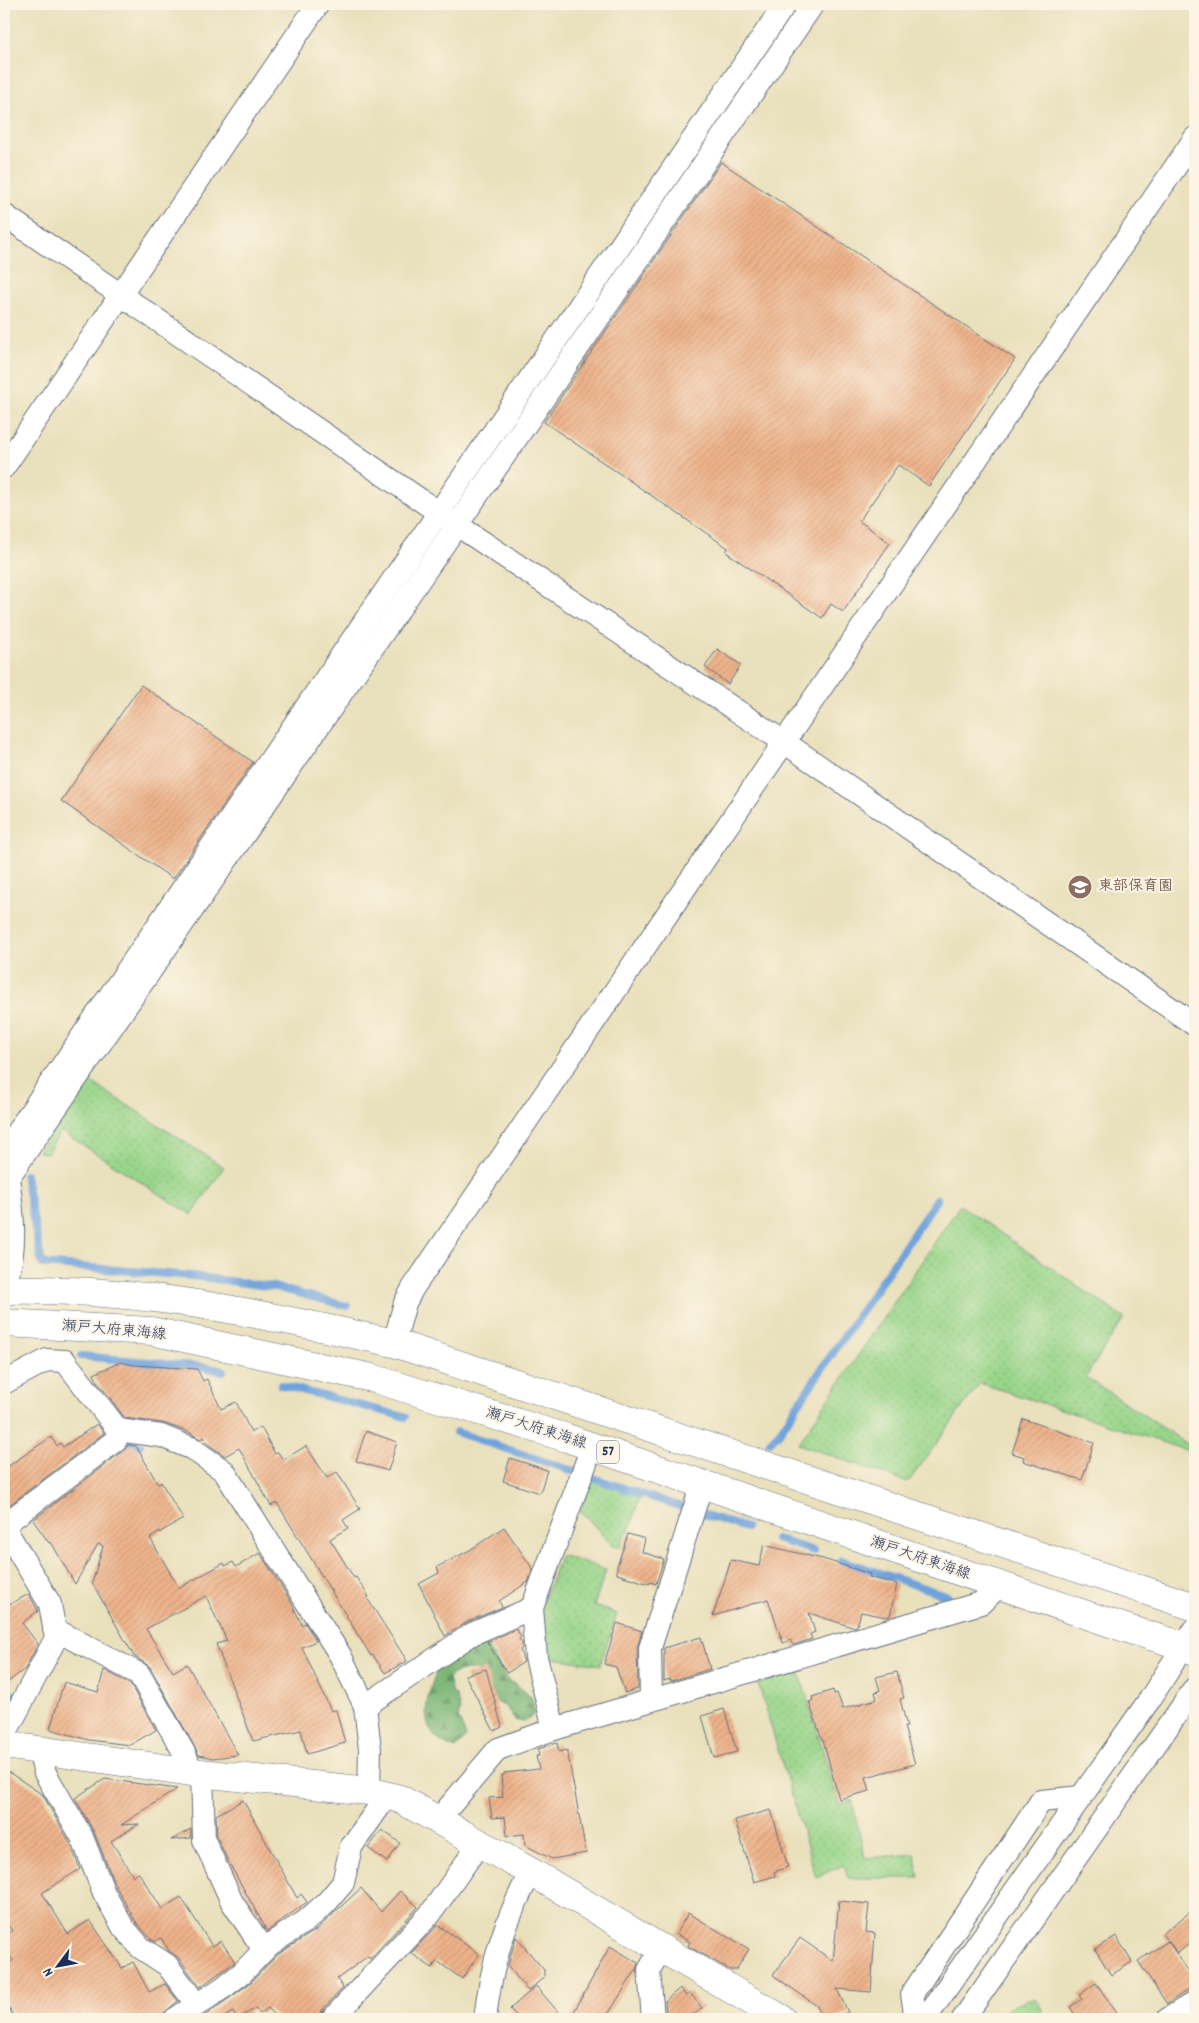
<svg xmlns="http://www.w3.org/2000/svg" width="1199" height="2023" font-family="Dekko,'Klee One',sans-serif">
<defs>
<pattern id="grass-dots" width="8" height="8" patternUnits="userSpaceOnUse" patternTransform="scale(1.25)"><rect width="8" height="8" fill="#99d58a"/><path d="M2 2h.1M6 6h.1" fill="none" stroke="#83b77a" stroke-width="1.8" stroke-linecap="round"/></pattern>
<pattern id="forest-firs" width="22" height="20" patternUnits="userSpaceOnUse" patternTransform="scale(1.25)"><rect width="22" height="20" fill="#7ab676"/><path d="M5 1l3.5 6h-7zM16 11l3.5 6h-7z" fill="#639464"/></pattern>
<pattern id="building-hatch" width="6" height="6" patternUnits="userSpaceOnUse" patternTransform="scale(1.25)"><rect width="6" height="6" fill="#eeb38a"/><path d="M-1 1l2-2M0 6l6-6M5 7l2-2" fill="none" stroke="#cc9a7a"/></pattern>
</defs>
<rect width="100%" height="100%" fill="#fcf5e5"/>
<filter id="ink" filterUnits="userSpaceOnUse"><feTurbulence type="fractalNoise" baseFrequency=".02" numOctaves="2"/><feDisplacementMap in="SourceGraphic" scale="10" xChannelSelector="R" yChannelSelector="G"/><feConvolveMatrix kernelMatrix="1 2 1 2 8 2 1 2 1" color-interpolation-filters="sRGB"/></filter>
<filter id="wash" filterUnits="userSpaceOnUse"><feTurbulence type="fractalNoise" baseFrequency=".0096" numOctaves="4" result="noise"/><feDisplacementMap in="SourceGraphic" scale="20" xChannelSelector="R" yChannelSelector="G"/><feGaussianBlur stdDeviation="1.12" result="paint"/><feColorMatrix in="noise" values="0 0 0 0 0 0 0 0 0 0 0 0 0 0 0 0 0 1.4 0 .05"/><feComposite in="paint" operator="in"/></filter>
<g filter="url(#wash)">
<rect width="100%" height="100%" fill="#e9e0bc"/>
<g fill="url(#grass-dots)" stroke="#5a8274">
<polygon points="85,1078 224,1167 192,1215 61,1131 47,1153 38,1152"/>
<polygon points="960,1205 1124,1318 1086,1377 1195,1449 1195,1453 980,1383 910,1480 907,1482 798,1444"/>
<polygon points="590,1480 640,1497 629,1531 626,1532 620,1547 612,1545 580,1510"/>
<polygon points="561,1555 606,1570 594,1606 617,1614 600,1665 546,1657 542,1605"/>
<polygon points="799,1671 839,1804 852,1800 865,1858 915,1854 919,1878 848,1878 844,1865 816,1877 758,1683"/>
<path d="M1029,1999H1037L1042,2010L1040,2019H999C1005,2008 1017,2003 1029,1999Z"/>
</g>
<path fill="url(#forest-firs)" stroke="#4a726a" d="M479,1639L486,1645L509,1682L516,1684L532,1698L534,1714L523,1722L515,1720L506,1707L497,1702L489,1684C475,1679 485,1664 463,1671C457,1672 453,1673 448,1678L452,1693L456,1695L460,1711L458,1717L466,1736L456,1749C411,1734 427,1696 440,1662Z"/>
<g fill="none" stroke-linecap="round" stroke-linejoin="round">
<g stroke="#6fa3dc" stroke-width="8">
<polyline points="790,16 798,4"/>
<polyline points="25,1175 42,1264 192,1276 274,1287 347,1306"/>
<polyline points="81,1356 205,1367 223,1371"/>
<polyline points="281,1385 405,1417"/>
<polyline points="456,1432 573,1471"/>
<polyline points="126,1442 140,1445"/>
<polyline points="770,1442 778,1434 937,1199"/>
<polyline points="593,1478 688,1509"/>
<polyline points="702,1514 746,1528"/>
<polyline points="776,1539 814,1551"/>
<polyline points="841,1560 948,1596"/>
<polyline points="4,1710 13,1694"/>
</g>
</g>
<g id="blocks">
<g fill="url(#building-hatch)">
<polygon points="721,162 1015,359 929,486 898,465 859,521 890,543 843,612 831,604 822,618 726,552 728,548 544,422"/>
<polygon points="717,649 741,665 728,684 705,667"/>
<polygon points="141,685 253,762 173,879 61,801"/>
<polygon points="120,1362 134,1365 197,1369 203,1381 207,1379 221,1409 236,1402 251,1432 261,1427 275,1454 278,1452 283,1460 306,1446 327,1478 337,1472 360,1509 343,1520 348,1528 330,1539 354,1578 356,1577 369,1597 367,1598 407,1661 385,1673 373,1655 371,1656 277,1503 271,1506 239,1448 225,1456 208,1444 204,1437 200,1439 189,1432 163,1423 125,1418 97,1381 94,1374"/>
<polygon points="1023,1419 1094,1443 1082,1480 1023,1461 1024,1457 1012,1453"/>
<polygon points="97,1424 104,1433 4,1509 4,1469 51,1437 57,1446 60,1443 63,1447"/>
<polygon points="366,1431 397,1442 388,1471 356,1461"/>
<polygon points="128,1445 136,1446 158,1484 161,1482 183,1519 150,1538 179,1588 224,1563 225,1566 233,1562 236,1567 260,1553 291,1602 302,1625 305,1623 316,1641 302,1647 331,1711 336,1710 345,1743 307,1754 301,1730 253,1741 216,1644 227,1641 206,1596 146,1629 173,1672 187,1664 238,1755 213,1758 199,1755 150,1667 134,1656 92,1583 103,1546 98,1544 75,1584 51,1542 49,1543 33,1520 124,1450"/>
<polygon points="510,1458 547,1470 540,1493 503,1481"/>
<polygon points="504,1527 533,1569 528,1582 499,1601 502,1607 467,1622 445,1636 419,1584 439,1573 437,1567 470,1550"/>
<polygon points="628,1534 645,1539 642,1552 664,1559 656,1584 650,1582 649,1584 617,1574 617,1566"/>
<polygon points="764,1545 823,1559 870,1574 869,1577 897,1584 890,1616 886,1617 861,1612 857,1626 852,1627 809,1613 815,1632 810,1634 812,1639 793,1645 791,1640 783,1643 768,1599 713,1616 731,1560 759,1566"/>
<polygon points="29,1594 38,1611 22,1623 38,1644 25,1669 4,1685 4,1599 8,1605"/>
<polygon points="617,1623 642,1631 637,1648 638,1689 625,1693 616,1667 604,1664"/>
<polygon points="516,1629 521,1637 519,1639 522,1643 522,1648 520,1650 524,1662 507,1673 487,1642"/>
<polygon points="701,1637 710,1669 671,1681 670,1679 664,1681 664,1648"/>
<polygon points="486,1669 502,1727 494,1731 465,1675"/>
<polygon points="104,1670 130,1684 156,1730 130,1745 89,1740 50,1729 64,1682 98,1692"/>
<polygon points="897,1672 904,1698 900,1699 907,1727 904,1727 915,1764 866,1777 870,1791 839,1799 823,1740 822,1740 809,1702 813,1701 812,1697 833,1690 834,1694 837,1693 843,1709 877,1699 875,1692 880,1691 876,1677"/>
<polygon points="724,1709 737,1752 714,1758 702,1716"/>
<polygon points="557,1743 559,1752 567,1750 586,1853 552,1859 525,1845 524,1834 507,1836 505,1817 492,1818 489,1798 503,1797 501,1776 504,1775 504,1773 539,1769 536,1756 539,1756 538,1749"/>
<polygon points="4,1769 43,1795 70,1843 80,1869 42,1893 68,1934 90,1920 122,1968 133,1962 149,1992 165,1984 178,2001 164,2013 162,2019 15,2019 4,1998 4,1966 13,1961 4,1946 4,1936 12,1931 4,1919"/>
<polygon points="105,1779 177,1789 121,1825 139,1824 111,1841 133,1876 139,1873 162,1909 181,1897 212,1946 221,1941 235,1962 200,1987 178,1957 169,1951 161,1938 155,1942 150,1938 136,1922 116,1887 94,1832 75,1798"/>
<polygon points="243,1800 297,1898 301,1894 307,1902 267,1931 228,1861 217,1837 216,1815"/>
<polygon points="771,1810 788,1867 774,1872 775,1876 754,1882 735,1820"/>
<polygon points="191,1829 191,1838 171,1840"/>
<polygon points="382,1830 400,1843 387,1862 368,1848"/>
<polygon points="361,1888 381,1912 400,1891 418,1907 370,1959 368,1956 337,1979 343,1988 322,2010 319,2019 279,2019 268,2008 260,2014 256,2008 237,2019 233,2012 220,2019 200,2019 250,1983 277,1955 316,1930"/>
<polygon points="839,1901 869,1904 866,1932 875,1933 871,1992 837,1989 848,2012 832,2019 823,2019 817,2006 773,1975 800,1938 833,1961"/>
<polygon points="1195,1908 1195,1939 1178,1953 1162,1934"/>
<polygon points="688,1913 749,1949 736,1970 730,1970 688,1946 690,1942 676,1934"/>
<polygon points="438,1925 479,1954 462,1979 437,1961 432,1968 411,1953"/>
<polygon points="1116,1936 1132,1962 1111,1975 1095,1949"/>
<polygon points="516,1937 544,1970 544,1977 528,1991 508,1966"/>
<polygon points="1168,1941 1195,1981 1195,1985 1167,2004 1138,1961"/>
<polygon points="610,1946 638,1963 636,1970 605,2019 570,2019"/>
<polygon points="1096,1983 1121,2019 1078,2019 1070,2007 1082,1999 1079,1995"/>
<polygon points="536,1986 564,2019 519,2019 510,2009"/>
<polygon points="680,1988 686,1996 690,1993 702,2008 688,2019 672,2019 666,2012 665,2001"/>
</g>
</g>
</g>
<g filter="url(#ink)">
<use href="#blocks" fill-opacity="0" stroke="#636d7f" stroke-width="1"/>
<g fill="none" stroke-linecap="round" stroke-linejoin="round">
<defs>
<g id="minor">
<polyline points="4,215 457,525 784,742 1195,1025"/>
<polyline points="4,467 318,4"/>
<polyline points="4,1151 785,4"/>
<path d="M4,1285C18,1253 13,1212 8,1178L457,525L813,4"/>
<polyline points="394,1343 405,1303 413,1288 1195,138"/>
<polyline points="4,1383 47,1360 65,1361 118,1430 161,1436 191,1448 224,1471 340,1655 365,1706 370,1749 369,1791"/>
<polyline points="4,1525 116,1440 118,1430"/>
<polyline points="4,1527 50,1604 56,1638 4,1736"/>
<polyline points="54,1629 139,1674 186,1756 191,1772"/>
<polyline points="651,1700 650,1648 702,1484"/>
<polyline points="365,1706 472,1634 532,1608"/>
<polyline points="554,1729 536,1657 532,1608 592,1447"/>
<polyline points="39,1751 45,1773 82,1837 104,1893 123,1927 141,1948 167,1965 197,2005"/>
<polyline points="202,1773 204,1840 232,1902 264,1950"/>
<polyline points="438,1820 498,1749 554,1729 981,1603 999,1586"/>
<polyline points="175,2019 224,1987 242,1973 269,1945 307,1920 326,1903 343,1883 351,1847 379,1807 385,1795"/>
<polyline points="332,2019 431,1913 479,1844"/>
<path d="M485,2019C491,1964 505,1920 531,1872"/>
<polyline points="653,2019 649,1970 661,1949"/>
<polyline points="916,2019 912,1994 1041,1801 1081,1797"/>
<polyline points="925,2019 1150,1699 1195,1628"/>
<polyline points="963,2019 1195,1688"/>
<polyline points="1168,2019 1195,2002"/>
</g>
<polyline id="tertiary" points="4,1745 191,1772 369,1791 400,1799 531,1872 782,2019"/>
<g id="primary">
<path d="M4,1290C138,1287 264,1314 394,1343L1195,1607"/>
<polyline points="4,1323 151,1331 372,1378 567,1438 1131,1630 1184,1646 1195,1651"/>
</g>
</defs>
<use href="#minor" stroke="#636d7f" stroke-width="24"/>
<use href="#tertiary" stroke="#636d7f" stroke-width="29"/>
<use href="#primary" stroke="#636d7f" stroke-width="29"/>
<use href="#minor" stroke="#fff" stroke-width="22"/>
<use href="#tertiary" stroke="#fff" stroke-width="28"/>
<use href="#primary" stroke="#fff" stroke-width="28"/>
</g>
</g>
<defs>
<symbol id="school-disc" viewBox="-11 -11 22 22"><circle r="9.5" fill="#8d6e63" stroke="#fcf5e5"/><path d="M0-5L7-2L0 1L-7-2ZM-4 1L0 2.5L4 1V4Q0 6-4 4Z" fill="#fff"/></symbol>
</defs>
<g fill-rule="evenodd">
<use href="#school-disc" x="1066" y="873" width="28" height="28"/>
</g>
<g text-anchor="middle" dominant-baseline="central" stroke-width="4" stroke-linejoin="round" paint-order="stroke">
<rect fill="#fcf5e5" stroke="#5e6a86" stroke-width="1" x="597" y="1440.5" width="22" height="23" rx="4"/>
<g font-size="14" font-weight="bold" fill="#1b2f5e">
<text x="608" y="1452">57</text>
</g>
<g font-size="15" font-weight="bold" fill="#785e54" stroke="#fcf5e5" text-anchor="start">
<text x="1098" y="887">東部保育園</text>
</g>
<g font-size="15" fill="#1b2f5e" stroke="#fcf5e5">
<text transform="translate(114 1331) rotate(5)">瀬戸大府東海線</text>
<text transform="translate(536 1429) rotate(18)">瀬戸大府東海線</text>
<text transform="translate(920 1559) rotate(19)">瀬戸大府東海線</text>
</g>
</g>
<rect width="1199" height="2023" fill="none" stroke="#fcf5e5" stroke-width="20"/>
<g transform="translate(58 1966) rotate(238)" stroke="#fcf5e5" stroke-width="4" paint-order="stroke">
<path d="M0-4L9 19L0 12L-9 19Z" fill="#1b2f5e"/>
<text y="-8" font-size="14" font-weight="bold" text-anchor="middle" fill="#1b2f5e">N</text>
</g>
</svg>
